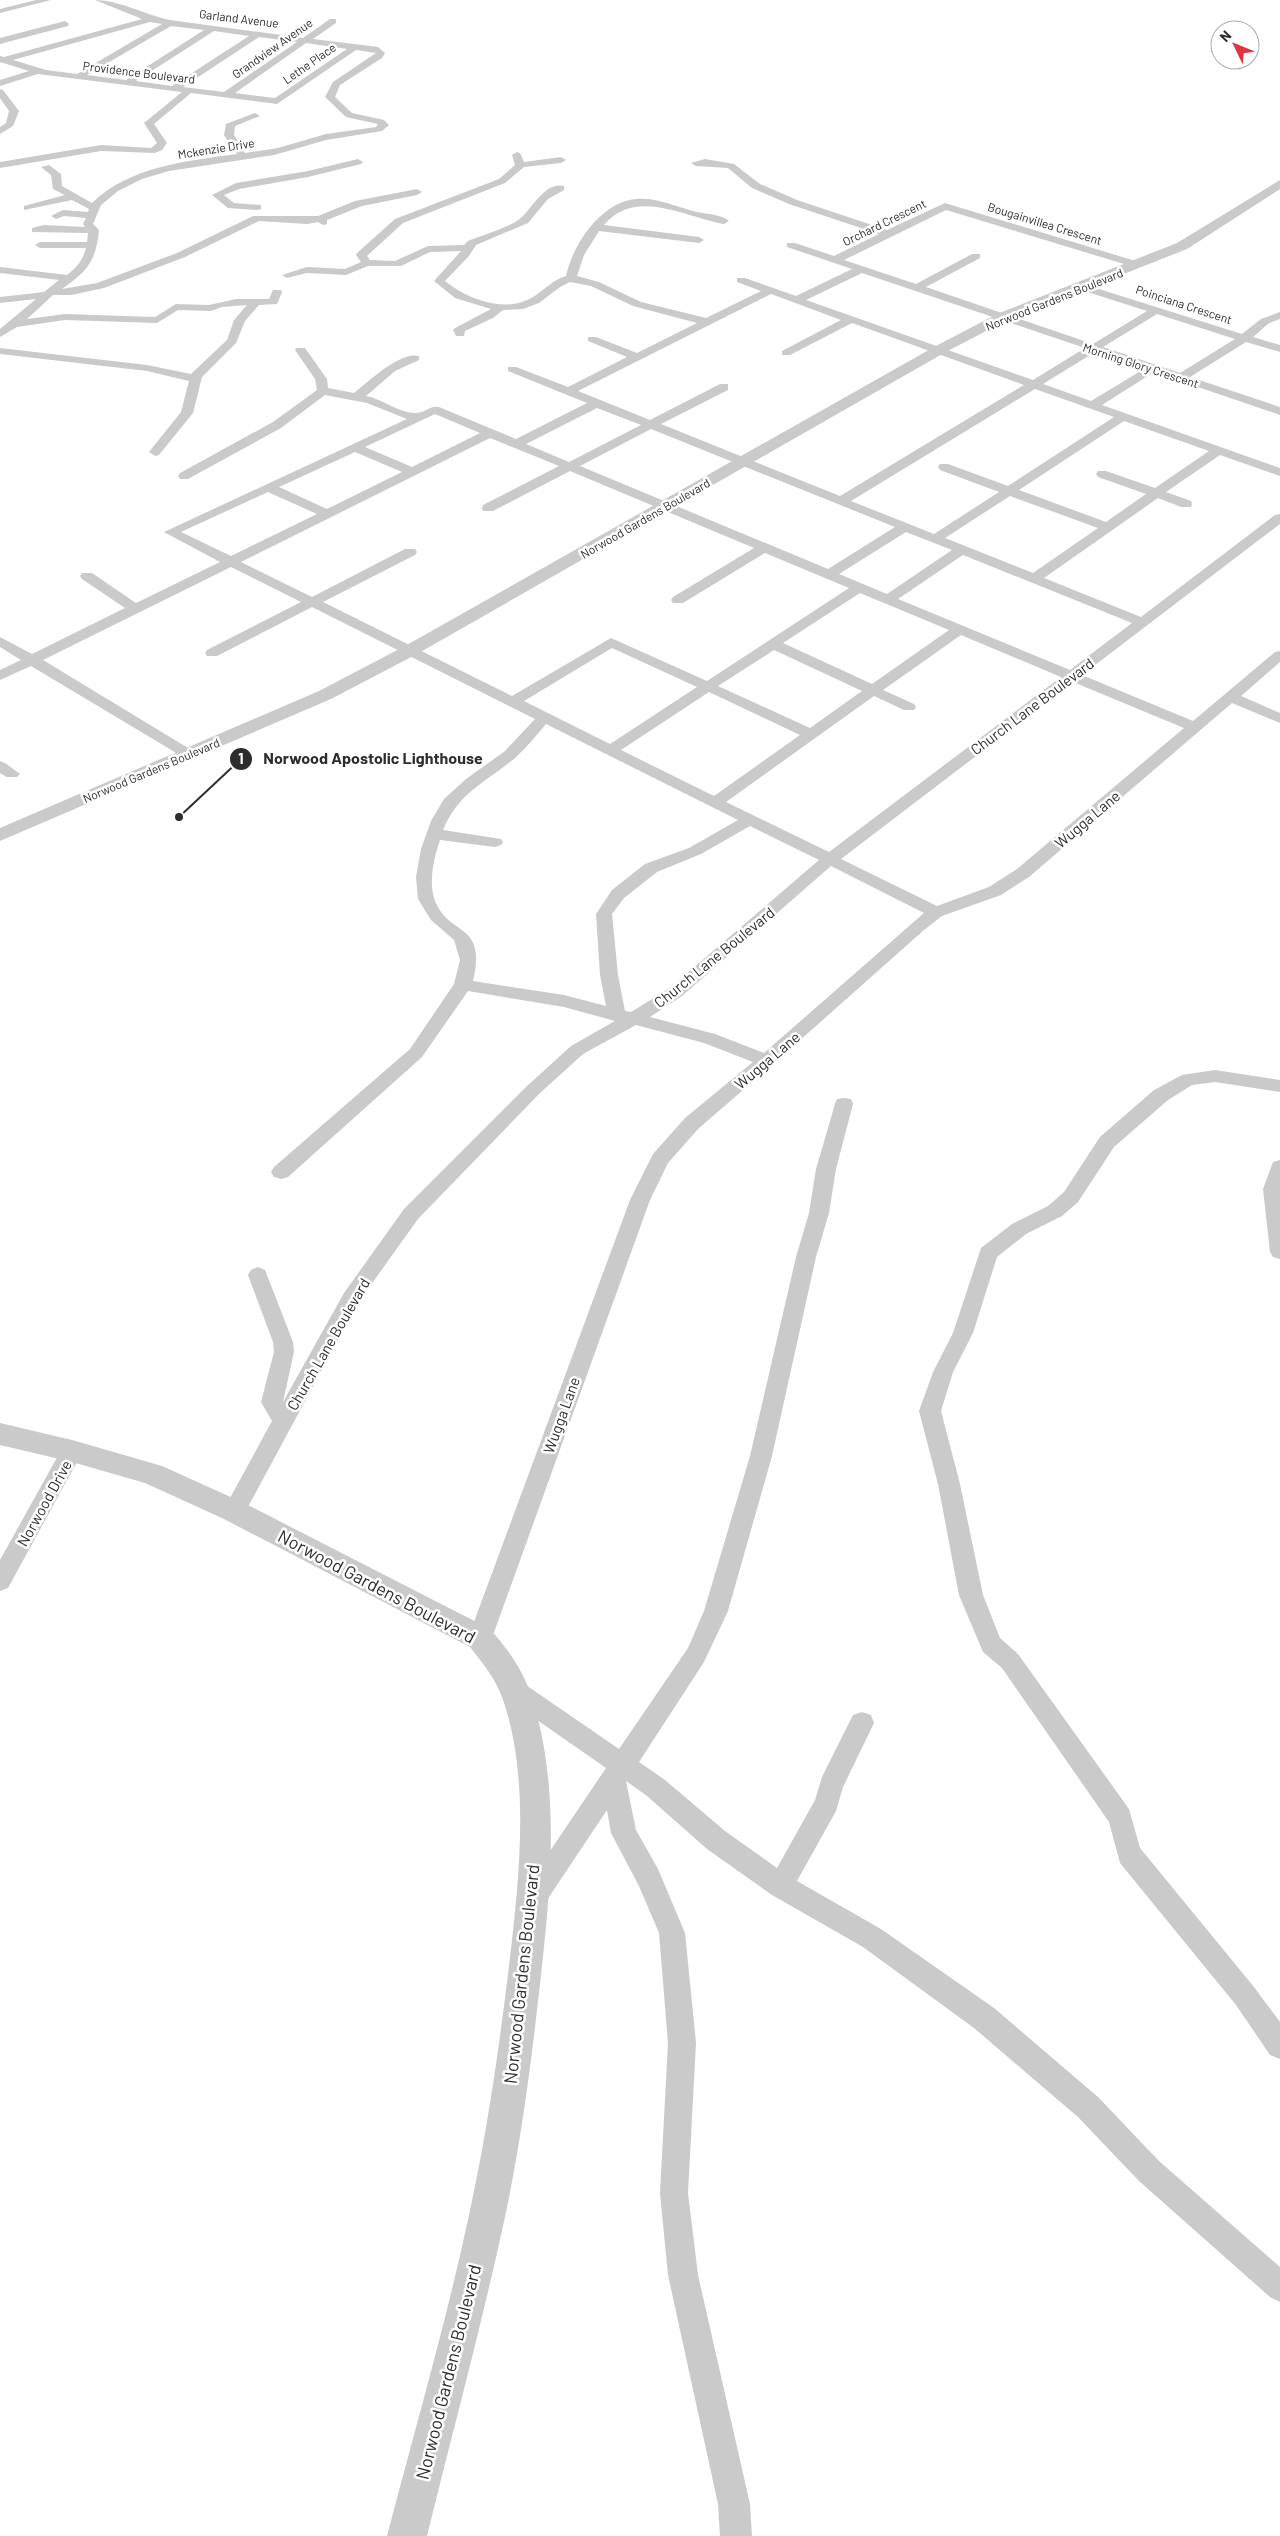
<svg xmlns="http://www.w3.org/2000/svg" width="1280" height="2536" font-family="Barlow,sans-serif">
<rect width="100%" height="100%" fill="#fff"/>
<g fill="none" stroke-linecap="round" stroke-linejoin="round">
<g fill="#cacaca" fill-rule="evenodd">
<polygon points="36,0 51,0 0,13 0,9"/>
<path d="M95,0C120,0 145,15 170,20L303,38L330,19H336V23L313,39L378,47L385,53L382,58L340,85L335,97L352,113L384,120L389,125L382,131L326,140L274,155L169,171L142,179L118,191L101,205L93,224L99,230C96,262 87,271 62,289L97,283L177,253L253,216H318L355,201L417,189L422,192L417,195L362,206L327,220V224L323,225L318,222L307,224L259,221L185,257L104,288L71,295H53L27,319L65,314L155,317L176,304L209,305L236,299H269L273,290H281L282,292L277,304L259,305L245,321L236,343L202,377L193,413L159,455L155,456L149,452L181,412L189,381L147,371L0,354V348L147,365L191,374L227,340L234,320L247,305L222,307L211,311L178,310L157,323L65,320L17,327L0,337V329L36,299L0,303V297L44,292L59,280L0,273V267L67,275C77,267 83,260 86,248H40L35,245L40,242H87L88,233L32,232V228L44,225L85,227L83,224L86,218L64,216L56,219L51,216L63,210L88,212L89,209L72,200L24,210V206L65,195L53,189L51,175L41,167L49,165L61,174L62,186L92,203C130,166 187,161 237,154L224,135L226,124L255,113L260,116L235,126L234,135L245,153L278,148L326,134L376,127L378,124L346,117L325,97L333,82L376,53L356,50L277,104L191,93L154,124L167,143L162,150L155,153L101,151L0,168V162L101,145L151,148L157,143L144,123L182,92L38,74L0,86V80L29,71L0,62V56L4,57L142,19ZM150,22L162,24L77,74L46,70L13,60ZM171,26L204,30L126,80L87,75ZM214,31L249,36L172,86L136,81ZM259,37L297,42L224,92L183,87ZM306,43L347,49L275,98L235,93Z"/>
<polygon points="65,21 69,24 68,26 0,44 0,38"/>
<polygon points="0,89 3,90 19,111 13,126 0,134 0,127 6,123 9,111 0,98"/>
<path d="M517,152L520,153L524,162L561,157L566,160L561,163L524,167L505,183L403,223L367,256L370,260L395,261L428,246L464,245L468,241C482,235 512,227 522,217C533,207 545,182 564,186V190L548,199L528,223L476,245L469,256L445,281C467,299 506,314 533,297C545,290 552,280 566,276C573,244 601,202 636,199C655,197 675,206 693,211C703,214 722,214 729,221L724,224C685,217 635,187 604,225L699,237L704,240L699,243L599,231L584,255L577,276L599,282L641,302L706,318L761,291L737,282V278H745L796,296L852,269L787,247V243H795L834,256L879,234L789,204L752,188L728,168L696,166L691,163L705,159L734,164L760,184L797,200L887,230L945,203L1142,263V267H1134L946,210L844,260L916,284L972,254H980V258L926,287L1093,344L1147,311L1075,288V284H1083L1242,334L1261,319L1280,312V319L1269,323L1253,337L1280,345V352L1246,342L1190,377L1280,407V415L1154,372L1102,405L1280,468V476L1220,455L1166,492L1191,501L1192,504L1191,507H1181L1158,498L1044,578L1141,617L1275,515L1280,514V524L1082,675L1193,721L1275,652L1280,651V662L1241,696L1280,713V723L1232,703L1029,877L1001,895L942,916L924,930L772,1065L699,1128L668,1163L650,1200L492,1638L488,1645L480,1648L472,1645L468,1638L630,1200L653,1154L685,1118L753,1062L704,1043L636,1025L583,1054L539,1094L418,1219L358,1303L242,1518L234,1520L226,1518L223,1511L272,1421L261,1402L274,1352L273,1342L248,1275L251,1270L258,1267L265,1270L293,1342L294,1352L283,1402L344,1293L404,1209L527,1086L571,1046L615,1021L564,1007L468,991L422,1057L288,1177L281,1179L274,1177L271,1172L274,1167L410,1049L454,984L460,960L454,940L431,920L418,899L416,877L421,849L431,821L444,799L466,779L505,751L535,719L312,607L217,656H207L205,653L207,650L301,602L231,567L43,660L193,751L196,754L193,757H183L31,666L0,680V670L21,660L0,647V637L32,654L125,608L82,579L80,576L82,573H92L136,603L220,562L164,532L407,419L367,403L325,395L281,428L188,479H180L178,476L180,473L273,422L317,390L315,379L295,350L297,348H305L327,379L328,388L354,393C368,382 400,351 419,356V360L395,371L366,396C383,399 398,413 416,413C425,413 430,405 439,407L516,439L587,403L508,371V367H516L568,387L627,357L588,341V337H596L637,353L697,323L633,306L591,286L570,282L560,287L539,303L523,309L503,310L493,318L465,331L464,336H456L453,330L455,328L491,309L455,298L434,281L461,251L430,252L401,266H368L346,275L307,273L287,278L282,275L307,267L345,269L361,262L356,255L357,253L395,219L499,179L515,165L512,155ZM862,273L1085,348L1033,380L806,300ZM771,294L841,320L782,351V355H790L852,323L1024,385L840,496L661,424L728,390V384H720L650,420L578,391ZM1157,314L1235,339L1180,373L1103,347ZM1095,352L1144,369L1091,401L1043,384ZM1035,389L1114,417L1008,486L948,464H940L938,467L940,470L999,492L934,534L851,501ZM597,408L641,425L569,462L526,444ZM435,414L480,433L412,467L365,447ZM1124,421L1209,451L1155,488L1106,471H1098L1096,474L1098,477L1146,494L1106,522L1019,490ZM651,429L895,527L828,569L580,466ZM490,438L559,466L483,505L482,508L483,511H493L570,471L754,548L673,597L671,600L673,603H683L765,553L849,588L707,681L611,638L512,696L323,602L415,555L417,552L415,549H405L312,597L241,562ZM355,452L402,472L327,509L279,487ZM268,492L317,514L231,556L181,532ZM1010,496L1098,528L1033,573L945,538ZM906,532L952,550L887,594L839,574ZM963,555L1132,623L1070,670L898,599ZM860,593L949,630L872,684L783,643ZM961,635L1061,677L829,852L726,802L874,696L904,710H914L916,707L914,704L883,690ZM612,648L697,687L610,744L524,701ZM774,650L862,691L810,728L718,686ZM1073,682L1184,728L1017,869L989,887L937,906L841,859ZM709,692L800,735L714,796L621,750ZM546,724L738,820L689,848L645,864L612,890L596,914L600,975L606,1006L564,995L473,981C487,921 450,938 435,901C428,882 434,858 440,840L495,847L501,845L503,842L501,839L443,830C459,792 485,783 515,758C526,748 536,736 546,724ZM750,826L819,860L670,988L631,1012L625,1011L618,975L612,914L624,898L657,872L701,854ZM831,866L924,913L764,1053L715,1034L650,1017L682,996Z"/>
<polygon points="358,159 363,162 361,164 308,177 239,189 224,195 234,203 261,205 261,209 257,210 228,208 212,195 236,183 308,171"/>
<polygon points="0,761 5,763 20,774 17,777 7,777 0,773"/>
<polygon points="1215,1070 1280,1080 1280,1092 1215,1082 1192,1085 1168,1100 1114,1147 1078,1202 1062,1216 1026,1234 997,1257 973,1333 953,1372 941,1411 960,1484 983,1595 1000,1638 1018,1654 1129,1809 1140,1848 1254,1987 1280,2022 1280,2059 1270,2055 1236,2005 1120,1863 1109,1822 1002,1668 983,1652 959,1595 938,1484 919,1411 933,1372 953,1333 981,1248 1012,1224 1048,1206 1064,1192 1100,1137 1154,1090 1182,1075"/>
<polygon points="844,1098 851,1099 853,1104 836,1169 829,1213 816,1257 772,1456 728,1611 704,1662 639,1762 665,1780 725,1831 777,1868 815,1800 822,1777 853,1715 862,1712 871,1715 874,1723 843,1787 836,1811 797,1881 881,1929 994,2008 1098,2097 1159,2161 1280,2267 1280,2302 1270,2297 1139,2181 1078,2117 974,2028 863,1947 772,1895 707,1849 647,1796 626,1781 636,1830 658,1869 685,1933 696,2043 688,2193 698,2275 750,2504 752,2536 720,2536 718,2504 668,2275 660,2193 668,2043 659,1933 639,1886 611,1833 607,1810 543,1906 534,1910 525,1906 521,1897 525,1888 606,1768 507,1699 503,1691 507,1683 515,1680 523,1683 619,1749 688,1648 704,1611 750,1456 796,1257 809,1213 816,1169 835,1104 837,1099"/>
<polygon points="1280,1160 1280,1259 1273,1257 1270,1252 1263,1189 1273,1162"/>
<polygon points="72,1442 80,1445 83,1451 8,1588 0,1591 0,1560 64,1445"/>
</g>
<g fill="#cacaca" fill-rule="evenodd">
<polygon points="1280,180 1280,189 1187,249 1007,320 944,353 417,654 331,699 0,841 0,828 319,691 405,646 934,347 997,314 1177,243"/>
<path d="M0,1423L72,1440L162,1466L244,1503L490,1629C510,1652 524,1671 533,1701C560,1789 551,1885 541,1975C532,2056 522,2137 505,2217C482,2324 453,2430 427,2536H387C415,2429 446,2323 469,2215C487,2133 499,2049 509,1966C519,1882 531,1777 502,1697C494,1676 483,1664 470,1647L224,1519L145,1483L72,1462L0,1445Z"/>
</g>
</g>
<g text-anchor="middle" dominant-baseline="central" stroke-width="5" stroke-linejoin="round" paint-order="stroke">
<g font-size="12" fill="#2d2d2d" stroke="#fff">
<text transform="translate(239 18) rotate(7)">Garland Avenue</text>
<text transform="translate(272 48) rotate(-35)">Grandview Avenue</text>
<text transform="translate(309 63) rotate(-35)">Lethe Place</text>
<text transform="translate(139 72) rotate(7)">Providence Boulevard</text>
<text transform="translate(216 148) rotate(-9)">Mckenzie Drive</text>
<text transform="translate(884 222) rotate(-26)">Orchard Crescent</text>
<text transform="translate(1045 223) rotate(17)">Bougainvillea Crescent</text>
<text transform="translate(1054 299) rotate(-22)">Norwood Gardens Boulevard</text>
<text transform="translate(1184 304) rotate(18)">Poinciana Crescent</text>
<text transform="translate(1141 365) rotate(18)">Morning Glory Crescent</text>
<text transform="translate(645 518) rotate(-30)">Norwood Gardens Boulevard</text>
<text transform="translate(151 770) rotate(-23)">Norwood Gardens Boulevard</text>
</g>
<g font-size="15" fill="#2d2d2d" stroke="#fff">
<text transform="translate(1032 706) rotate(-37)">Church Lane Boulevard</text>
<text transform="translate(1087 819) rotate(-40)">Wugga Lane</text>
<text transform="translate(714 957) rotate(-39)">Church Lane Boulevard</text>
<text transform="translate(767 1060) rotate(-40)">Wugga Lane</text>
<text transform="translate(328 1344) rotate(-60)">Church Lane Boulevard</text>
<text transform="translate(561 1415) rotate(-70)">Wugga Lane</text>
<text transform="translate(44 1503) rotate(-61)">Norwood Drive</text>
</g>
<g font-size="18" fill="#2d2d2d" stroke="#fff">
<text transform="translate(377 1586) rotate(28)">Norwood Gardens Boulevard</text>
<text transform="translate(521 1974) rotate(-84)">Norwood Gardens Boulevard</text>
<text transform="translate(448 2372) rotate(-76)">Norwood Gardens Boulevard</text>
</g>
</g>
<path fill="none" stroke="#2d2d2d" stroke-width="2" d="M179 817L241 759"/>
<g fill="#2d2d2d" stroke="#fff" stroke-width="2">
<circle cx="179" cy="817" r="5"/>
<circle cx="241" cy="759" r="12"/>
</g>
<g font-size="15" text-anchor="middle" font-weight="bold" fill="#fff">
<text x="241" y="764">1</text>
</g>
<g font-size="16" text-anchor="middle" font-weight="bold" fill="#2d2d2d" stroke="#fff" stroke-width="5" stroke-linejoin="round" paint-order="stroke">
<text x="373" y="764">Norwood Apostolic Lighthouse</text>
</g>
<g transform="translate(1235 45) rotate(313)"><circle r="24" fill="#ffffff" stroke="#ababab"/>
<path d="M0-4L9 19L0 12L-9 19Z" fill="#e0333e"/>
<text y="-8" font-size="14" font-weight="bold" text-anchor="middle" fill="#2d2d2d">N</text>
</g>
</svg>
